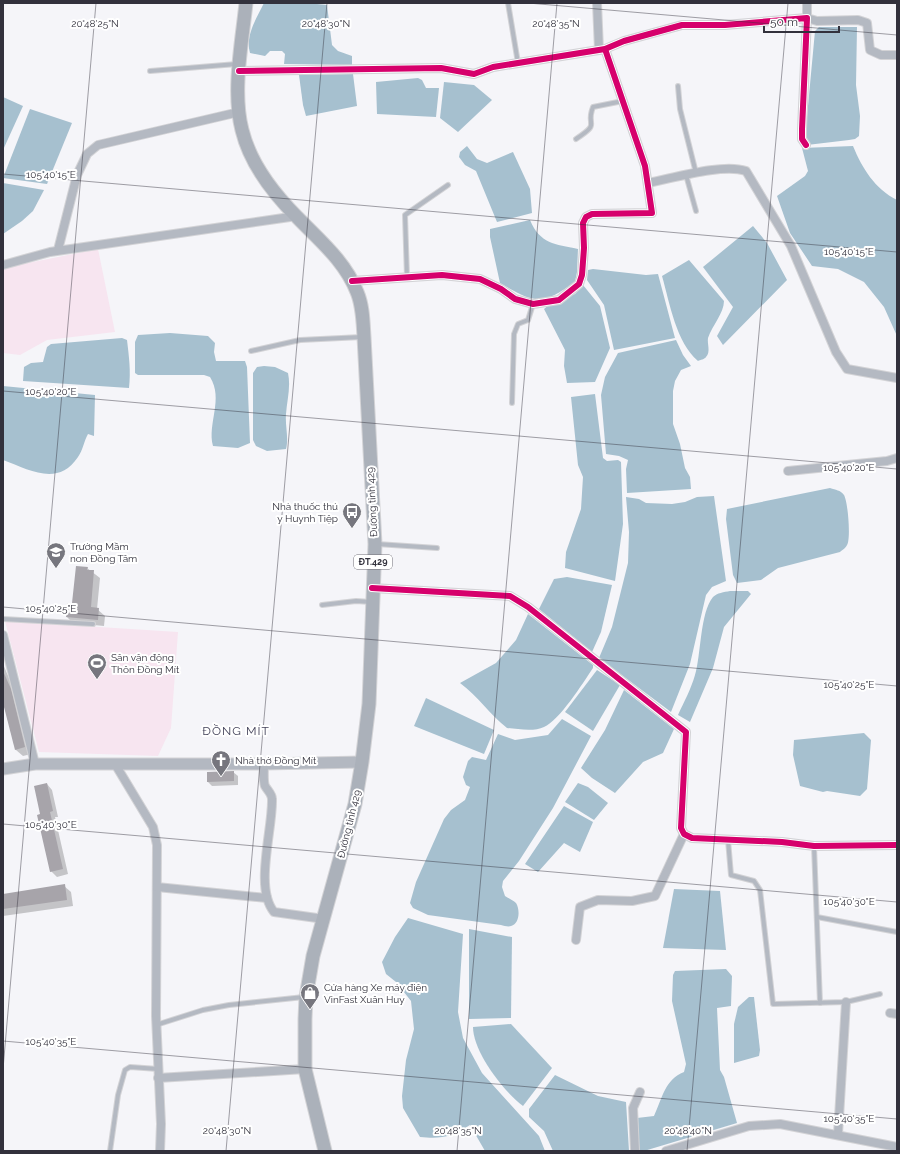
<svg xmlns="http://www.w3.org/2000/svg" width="900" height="1154" font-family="Raleway,sans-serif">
<rect width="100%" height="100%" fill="#f5f5f9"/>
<g fill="#f7e5f0">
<polygon points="98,249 115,332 47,340 20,355 3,353 3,268"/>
<polygon points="5,621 178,632 171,728 158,756 39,752"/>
</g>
<g fill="#a6c0cf">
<path d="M264,3H307L327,5L332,45L338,51L352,56V65L284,64L285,54L282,51H270L265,56L250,53C245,36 256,19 264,3Z"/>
<polygon points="819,27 857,27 856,85 860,116 859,136 855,139 849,140 807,145 805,138 815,31"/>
<polygon points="353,74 357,106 306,116 303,105 299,75"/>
<polygon points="418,78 422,80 426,88 439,88 436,117 377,114 376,82"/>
<polygon points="444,82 474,85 492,100 458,132 440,118"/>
<polygon points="3,97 23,106 3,150"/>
<polygon points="30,109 72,123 47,184 3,178"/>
<polygon points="467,146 477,159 487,163 513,152 530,189 532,213 497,222 476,171 465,165 459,157 460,152"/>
<path d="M853,146C862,168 875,189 897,200V336L884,307L864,282L838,269L812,266L790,233L777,196L805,176L808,171L802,148Z"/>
<polygon points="3,183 44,190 33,211 22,221 3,234"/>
<path d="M530,220C540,244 555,244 578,249L577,272L575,282C542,306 534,303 500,283L490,237V229Z"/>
<polygon points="753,226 767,243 787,280 723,345 717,336 733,307 703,267"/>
<path d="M689,260L724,301C724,313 712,326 708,338C707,344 711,352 706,357C705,359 700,360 698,361C676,342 670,304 662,276Z"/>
<polygon points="593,269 646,275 658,274 675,338 614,350 604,305 587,280 588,270"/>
<polygon points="583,285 600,306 610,348 595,382 567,383 564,366 565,350 544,309 551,303 575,294"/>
<path d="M170,333L208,336L215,343L214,352L216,361H245L247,367L250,443L238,448L213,446C207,424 224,399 210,377L204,375H138L135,373V342L138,335Z"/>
<path d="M122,338L127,340C129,357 131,371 129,388L23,381L24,367L31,363L43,362L47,347L51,344Z"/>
<polygon points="676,340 683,355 691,366 681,370 675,381 673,391 673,424 680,444 685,468 690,477 691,489 627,493 626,469 628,460 619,456 606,454 601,395 605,377 618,353"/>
<path d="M264,366L275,367L288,373C291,387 287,400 286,414C285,426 289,438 286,449L267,451L256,446L253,440V373L257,367Z"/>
<path d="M3,386L95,395L94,436L88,434C84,441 83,450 78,457C58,487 30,470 3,460Z"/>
<polygon points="595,394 603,458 607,461 618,460 621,462 623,524 615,581 565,568 566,552 581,509 583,477 578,465 571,397"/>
<path d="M830,488C836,490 840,490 844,495C848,502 851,539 847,545C846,548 842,550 840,552L778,568L761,580L737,583L733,575L726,519L727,509Z"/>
<polygon points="714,496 726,581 712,587 706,595 690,664 671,712 599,658 612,627 628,563 629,532 626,497 639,499 646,503 672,504 685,502 697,497"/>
<polygon points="567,577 612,585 601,632 592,652 539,609 554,579"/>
<path d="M730,591H748L751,594L724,627L713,668L690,722L678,715C684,702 691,689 695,675C701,656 700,612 713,597C717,593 724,592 730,591Z"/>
<path d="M528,614L593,665V668C583,683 559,721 544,727C534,732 518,729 507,728C490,715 478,696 460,683L496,663L516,640Z"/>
<polygon points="597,670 620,685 593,731 565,712"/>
<polygon points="624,690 674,729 663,753 643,762 615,793 592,778 581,768 605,730"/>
<polygon points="426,698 494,730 484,754 414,726"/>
<path d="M562,719L591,736L553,808L519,861L503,881L502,887L505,896C508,898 513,900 516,903C520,909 520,924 511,926C509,927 504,926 501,925L428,915L413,908L410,903L416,882L444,819L451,810L465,800L470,787L466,785L463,777L468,761L472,757L486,760L498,734L515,740L548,735Z"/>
<polygon points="864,733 871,740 867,789 860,796 827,791 823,792 800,786 793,755 794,740"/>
<polygon points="578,783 588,787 608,803 594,820 565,802"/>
<polygon points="564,806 593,822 580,852 564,843 538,872 525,864"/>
<polygon points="674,889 720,891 726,950 663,948"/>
<path d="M408,918L463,934L458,1012L463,1038L482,1073L539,1136L545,1151H485L470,1125C451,1137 442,1139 420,1137L403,1108L402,1096L406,1060L414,1029L411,1001L396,982L386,974L382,962L395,937Z"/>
<polygon points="469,929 512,937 511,1018 469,1019"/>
<path d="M726,969L732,976L731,1006L717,1008L720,1070L724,1077L737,1123L644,1151H636L637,1118L654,1116C662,1099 665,1079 684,1072L686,1064L672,1001L673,975L675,971Z"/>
<polygon points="749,997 754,997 760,1050 759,1056 734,1063 734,1024 738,1007"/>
<path d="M511,1024L552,1068L523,1106C504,1092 473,1052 473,1027Z"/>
<polygon points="555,1075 598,1096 626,1102 629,1151 553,1151 544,1131 529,1117 529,1109"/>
</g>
<g fill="#0003">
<polygon points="87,568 100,578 97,609 105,616 104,626 73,623 67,617"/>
<polygon points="3,664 17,697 31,754 23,756 16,750 3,701"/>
<polygon points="233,772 238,776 238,785 212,786 208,782 208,773"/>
<polygon points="47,784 52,790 58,817 55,817 68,874 57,877 51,871"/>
<polygon points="64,886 71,892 73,906 3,916 3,895"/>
</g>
<g fill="#a7a4aa">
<polygon points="76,566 88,567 87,570 94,570 91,607 99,608 98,620 66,617 67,603 72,603"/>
<polygon points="3,671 11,689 25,747 15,750 3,703"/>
<polygon points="234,771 234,781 207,782 207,772"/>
<polygon points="47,783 53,811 50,812 63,869 50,872 37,815 40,814 34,786"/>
<polygon points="65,884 67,900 3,909 3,894"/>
</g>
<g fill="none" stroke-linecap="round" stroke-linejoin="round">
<defs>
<g id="lane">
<polyline points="508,3 518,63"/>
<polyline points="150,71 237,64"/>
<polyline points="678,86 680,109 696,173"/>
<path d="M576,139C602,122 585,127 593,107L623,101"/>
<polyline points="686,175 696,211"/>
<polyline points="407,277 405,215 448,185"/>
<polyline points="251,351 300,340 362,337"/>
<polyline points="512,403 514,334 518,324 528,320 533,304"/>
<polyline points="377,544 437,548"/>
<polyline points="322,605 356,601 371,602"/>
<polyline points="3,619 93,624"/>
<polyline points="728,840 731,875 754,881 760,890 773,1004 846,1002 880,994"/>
<polyline points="814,846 820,1003"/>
<polyline points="817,917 897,932"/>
<polyline points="156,1025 203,1010 229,1005 304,997"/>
<polyline points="110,1151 118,1095 125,1070 130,1067 158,1069"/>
</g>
<g id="street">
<polyline points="597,3 599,50"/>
<polyline points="807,3 807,18 817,21 858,20 867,23 870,50 881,55 897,55"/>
<polyline points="239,71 441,68 474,74 493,67 605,49 624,41 682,25 725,25 807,18 802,129 802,139 806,145"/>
<path d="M648,183C674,178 723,163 746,171L791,246L836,352L847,369L897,378"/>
<polyline points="58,250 77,175 87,154 98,145 239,112"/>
<polyline points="3,265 50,252 297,216"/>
<polyline points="352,281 442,275 480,279 501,289 515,299 533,304 559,300 579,284 582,275 584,248 583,223 586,217 592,214 652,213 645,166 605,49"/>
<polyline points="788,471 887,461 897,458"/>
<polyline points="372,588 510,596 528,607 686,732 681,828 684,834 692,838 782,842 814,846 897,845"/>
<polyline points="3,635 35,764"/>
<polyline points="115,764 153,827 157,845 156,1016 161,1124 160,1151"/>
<path d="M264,764C264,771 263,781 265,786C268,791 272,794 272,799C273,829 254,888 274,912L324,919"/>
<polyline points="157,887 267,898"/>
<polyline points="576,940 580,907 598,900 632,901 655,896 684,834"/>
<polyline points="890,1013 897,1014"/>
<polyline points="158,1078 305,1069"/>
<polyline points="838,1134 846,1002"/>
<polyline points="635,1151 633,1108 640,1092"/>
<polyline points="666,1151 749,1126 780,1124 897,1147"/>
</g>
<polyline id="secondary" points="3,769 35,764 264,764 362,762"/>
<path id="primary" d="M246,3C242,42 232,92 242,130C250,163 273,193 297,217C319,240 345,261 357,292C363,306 363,322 364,337L375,544L369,704L362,762L355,804L313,956L306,997L305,1019V1069L325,1151"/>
</defs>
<use href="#lane" stroke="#d3d3d6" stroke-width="6"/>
<use href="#street" stroke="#d3d3d6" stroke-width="10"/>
<use href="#secondary" stroke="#d3d3d6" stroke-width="13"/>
<use href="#primary" stroke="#d3d3d6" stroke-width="15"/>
<use href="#lane" stroke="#b4b9c2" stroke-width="4"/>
<use href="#street" stroke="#b4b9c2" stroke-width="8"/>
<use href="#secondary" stroke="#b3b8c1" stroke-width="11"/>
<use href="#primary" stroke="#abb1ba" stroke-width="13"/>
<defs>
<g id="cycleway">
<polyline points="239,71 441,68 474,74 493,67 605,49 624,41 682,25 725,25 807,18 802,129 802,139 806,145"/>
<polyline points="352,281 442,275 480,279 501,289 515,299 533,304 559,300 579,284 582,275 584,248 583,223 586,217 592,214 652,213 645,166 605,49"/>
<polyline points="372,588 510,596 528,607 686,732 681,828 684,834 692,838 782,842 814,846 897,845"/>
</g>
</defs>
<use href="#cycleway" stroke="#fff" stroke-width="8"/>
<use href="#cycleway" stroke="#d6006c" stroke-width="6"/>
</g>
<path fill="none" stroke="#32313c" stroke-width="1" stroke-opacity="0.45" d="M528,3L897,35M3,174L897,252M3,391L897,469M3,607L897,686M3,824L897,902M3,1041L897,1119M3,1069L96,3M226,1151L327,3M457,1151L557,3M687,1151L788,3"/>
<defs>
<symbol id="bus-pin" viewBox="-11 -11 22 30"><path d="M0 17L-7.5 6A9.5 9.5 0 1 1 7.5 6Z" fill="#76767e" stroke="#fff"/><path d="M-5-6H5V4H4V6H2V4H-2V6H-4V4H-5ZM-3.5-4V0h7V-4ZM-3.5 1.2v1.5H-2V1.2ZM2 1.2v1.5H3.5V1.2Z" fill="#fff"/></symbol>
<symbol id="school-pin" viewBox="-11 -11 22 30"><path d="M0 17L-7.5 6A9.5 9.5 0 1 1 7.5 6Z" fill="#76767e" stroke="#fff"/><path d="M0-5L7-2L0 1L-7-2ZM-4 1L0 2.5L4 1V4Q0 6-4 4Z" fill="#fff"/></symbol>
<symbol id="stadium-pin" viewBox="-11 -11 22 30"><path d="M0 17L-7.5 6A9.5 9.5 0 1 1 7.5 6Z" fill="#76767e" stroke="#fff"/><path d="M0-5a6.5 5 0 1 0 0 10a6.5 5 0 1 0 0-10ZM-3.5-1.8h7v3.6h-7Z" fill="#fff"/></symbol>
<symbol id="church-pin" viewBox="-11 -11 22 30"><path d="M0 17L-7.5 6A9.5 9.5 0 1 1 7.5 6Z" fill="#76767e" stroke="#fff"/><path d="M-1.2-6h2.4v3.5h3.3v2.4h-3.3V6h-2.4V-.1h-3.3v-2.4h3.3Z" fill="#fff"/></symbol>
<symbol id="shop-pin" viewBox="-11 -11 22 30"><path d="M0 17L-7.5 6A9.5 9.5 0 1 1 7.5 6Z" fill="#76767e" stroke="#fff"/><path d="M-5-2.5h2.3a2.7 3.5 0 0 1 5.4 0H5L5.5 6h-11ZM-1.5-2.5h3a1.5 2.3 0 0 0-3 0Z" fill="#fff"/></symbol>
</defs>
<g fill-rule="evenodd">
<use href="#bus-pin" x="341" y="501" width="22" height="30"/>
<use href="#school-pin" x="45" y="541" width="22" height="30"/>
<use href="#stadium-pin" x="86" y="652" width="22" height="30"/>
<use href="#church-pin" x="210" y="749" width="22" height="30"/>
<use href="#shop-pin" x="299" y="982" width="22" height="30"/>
</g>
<g text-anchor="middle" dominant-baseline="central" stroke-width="4" stroke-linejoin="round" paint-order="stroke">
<rect fill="#fff" stroke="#706f76" stroke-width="1" x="354" y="555" width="38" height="14" rx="3"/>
<g font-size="9" font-weight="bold" fill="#32313c">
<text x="373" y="562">ĐT.429</text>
</g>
<g font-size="10" fill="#32313c" stroke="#fff">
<text transform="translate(372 502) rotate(-93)">Đường tỉnh 429</text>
<text transform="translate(349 824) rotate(-76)">Đường tỉnh 429</text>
</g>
<g font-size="10" fill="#32313c" stroke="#fff" text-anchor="start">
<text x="338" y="506" text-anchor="end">Nhà thuốc thú<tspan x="338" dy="12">y Huynh Tiệp</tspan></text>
<text x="70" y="546">Trường Mầm<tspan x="70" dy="12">non Đồng Tâm</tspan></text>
<text x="111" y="657">Sân vận động<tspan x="111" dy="12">Thôn Đồng Mít</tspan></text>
<text x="235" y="760">Nhà thờ Đồng Mít</text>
<text x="324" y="987">Cửa hàng Xe máy điện<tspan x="324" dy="12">VinFast Xuân Huy</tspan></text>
</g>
<g font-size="12" letter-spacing="1" fill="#434259" stroke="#fff">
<text x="236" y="731">ĐỒNG MÍT</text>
</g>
</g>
<g font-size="10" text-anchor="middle" fill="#32313c" stroke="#fff" stroke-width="4" stroke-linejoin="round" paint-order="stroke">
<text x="95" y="27">20°48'25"N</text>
<text x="326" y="27">20°48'30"N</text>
<text x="556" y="27">20°48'35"N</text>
<text x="51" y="178">105°40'15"E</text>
<text x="849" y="255">105°40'15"E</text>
<text x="51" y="395">105°40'20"E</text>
<text x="849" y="471">105°40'20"E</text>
<text x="51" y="612">105°40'25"E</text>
<text x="849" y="688">105°40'25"E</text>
<text x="51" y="828">105°40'30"E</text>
<text x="849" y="905">105°40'30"E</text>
<text x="51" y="1045">105°40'35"E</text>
<text x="849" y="1122">105°40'35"E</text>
<text x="227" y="1134">20°48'30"N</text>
<text x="458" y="1134">20°48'35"N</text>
<text x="688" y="1134">20°48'40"N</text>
</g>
<rect width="900" height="1154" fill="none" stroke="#32313c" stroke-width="8"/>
<path d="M764 26v6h75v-6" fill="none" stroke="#32313c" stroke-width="2"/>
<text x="770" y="26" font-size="12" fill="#32313c" stroke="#ffffff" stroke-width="3" paint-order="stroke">50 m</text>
</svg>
